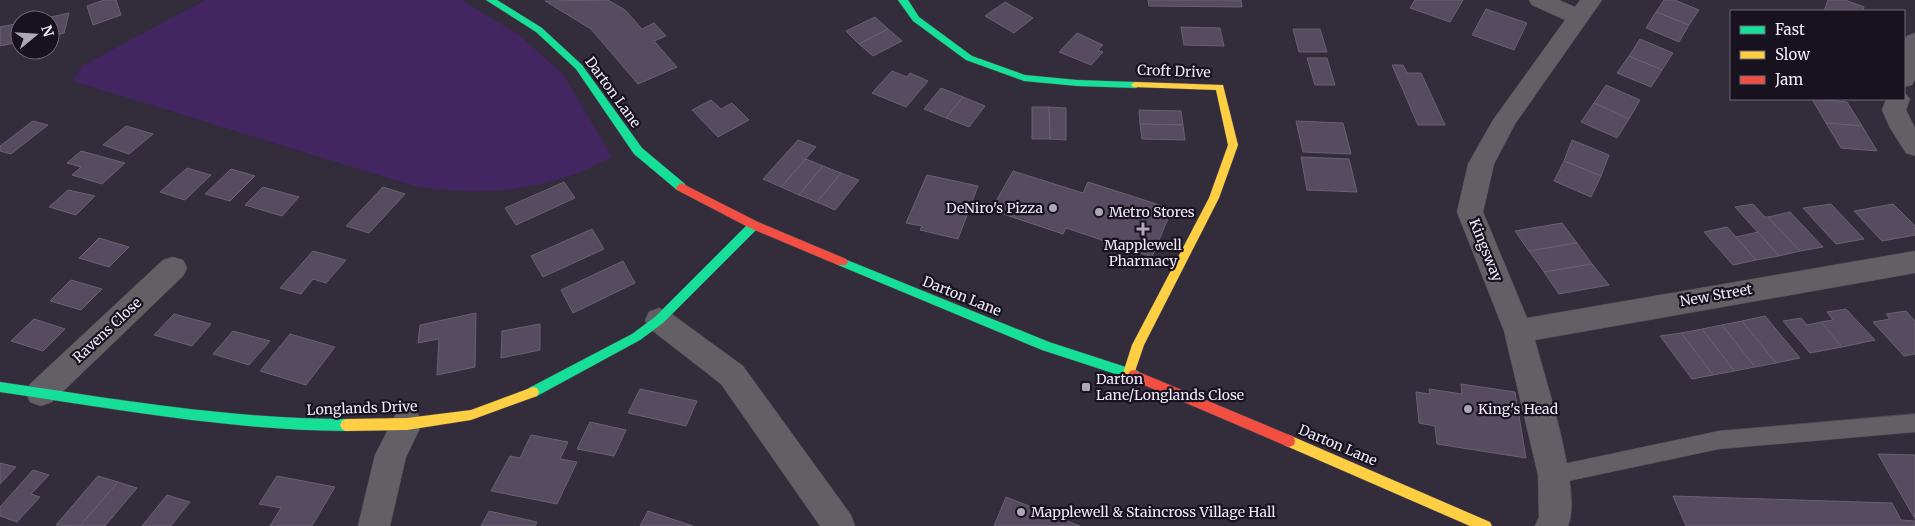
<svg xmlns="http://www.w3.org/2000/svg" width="1915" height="526" font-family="Merriweather,serif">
<rect width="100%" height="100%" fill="#332c3a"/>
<path fill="#432562" d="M205,0H462L519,35L563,74L612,157C597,164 582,173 566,177C512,194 469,194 414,186L73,81L82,66Z"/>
<g fill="#564b61" stroke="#68626f">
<polygon points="104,0 116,0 121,15 93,25 87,6"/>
<polygon points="608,0 625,10 642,29 654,23 666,36 654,41 677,67 638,84 591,29 545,1"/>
<polygon points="1148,0 1241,0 1242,7 1149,6"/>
<polygon points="1415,0 1463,0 1450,22 1410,8"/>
<polygon points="1664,0 1675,0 1699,10 1689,25 1656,12"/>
<polygon points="1828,0 1845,0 1864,7 1863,11 1824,11"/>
<polygon points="1005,2 1033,18 1014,33 985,16"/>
<polygon points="1486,9 1527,23 1514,50 1472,35"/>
<polygon points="1656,12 1689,25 1679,42 1646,28"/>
<polygon points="69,13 64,33 56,35 52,51 32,55 33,50 50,50 50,20 41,19"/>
<polygon points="875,17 888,29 859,44 846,31"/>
<polygon points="20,23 20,42 0,46 0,27"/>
<polygon points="1181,27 1220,28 1224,46 1184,45"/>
<polygon points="888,29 902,41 873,56 859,44"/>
<polygon points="1293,29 1320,29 1327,52 1299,52"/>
<polygon points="1077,33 1103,45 1098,50 1103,52 1091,65 1059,52"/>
<polygon points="1640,39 1673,53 1662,70 1629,56"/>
<polygon points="1629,56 1662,70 1651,87 1617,73"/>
<polygon points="1307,58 1327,58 1335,85 1315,85"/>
<polygon points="1392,65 1403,65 1407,73 1421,73 1445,125 1418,125"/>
<polygon points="892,71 907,77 910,73 928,81 906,107 872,93"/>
<polygon points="1606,85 1640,100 1629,119 1594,103"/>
<polygon points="941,88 963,97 946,118 924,109"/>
<polygon points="963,97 985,106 969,127 946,118"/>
<polygon points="1812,99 1847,102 1862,126 1826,123"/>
<polygon points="711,100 721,109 732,103 749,120 718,137 692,110"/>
<polygon points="1594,103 1629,119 1617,138 1581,122"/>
<polygon points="1032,107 1049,107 1050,139 1032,139"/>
<polygon points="1049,107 1066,108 1066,140 1050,139"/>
<polygon points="1139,110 1181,111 1183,125 1140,124"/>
<polygon points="33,121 48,125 11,154 0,151 0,146"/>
<polygon points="1296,121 1343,123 1351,154 1303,152"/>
<polygon points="1826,123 1862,126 1877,151 1841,148"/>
<polygon points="1140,124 1183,125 1185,140 1142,139"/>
<polygon points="126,126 153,134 129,154 103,145"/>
<polygon points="798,140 816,147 781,187 763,179"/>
<polygon points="1572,140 1609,155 1601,176 1564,161"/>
<polygon points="81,151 125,163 102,184 72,175 81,167 67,163"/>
<polygon points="1301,157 1349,159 1357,192 1307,190"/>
<polygon points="806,159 823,166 799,195 781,187"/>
<polygon points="1564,161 1601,176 1591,197 1554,181"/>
<polygon points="823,166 841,173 817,202 799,195"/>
<polygon points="187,168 211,175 185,200 160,192"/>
<polygon points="231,169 255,176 230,201 205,194"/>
<polygon points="1013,171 1083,193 1088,182 1172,209 1152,257 1066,228 1063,234 991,210"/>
<polygon points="841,173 859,180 835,210 817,202"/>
<polygon points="927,175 978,186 958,239 920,230 922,226 906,223"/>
<polygon points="564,182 575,198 516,225 505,208"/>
<polygon points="263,187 299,197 282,216 245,205"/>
<polygon points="383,187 405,194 369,233 346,226"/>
<polygon points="68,190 95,196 76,215 49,207"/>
<polygon points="1753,204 1765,217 1768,217 1800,251 1779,256 1735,207"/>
<polygon points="1831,204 1864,239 1836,244 1803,208"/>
<polygon points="1893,204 1915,226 1915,235 1882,241 1854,211"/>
<polygon points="1790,212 1823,247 1800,251 1768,217"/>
<polygon points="1562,223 1577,243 1529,251 1515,231"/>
<polygon points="1727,227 1736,237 1756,260 1733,265 1704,232"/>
<polygon points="592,229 604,249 543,277 531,256"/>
<polygon points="1758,232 1779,256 1756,260 1736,237"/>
<polygon points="99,238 129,247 109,267 79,258"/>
<polygon points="1577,243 1592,264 1544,272 1529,251"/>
<polygon points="313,251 346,260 326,283 313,279 301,294 280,288"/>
<polygon points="623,261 635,283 573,313 561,290"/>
<polygon points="1592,264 1609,285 1559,294 1544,272"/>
<polygon points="71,280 102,289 81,310 50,301"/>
<polygon points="1846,309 1875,340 1842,347 1821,322 1833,320 1827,312"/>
<polygon points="1906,311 1915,321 1915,354 1904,356 1873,322 1890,319 1886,314"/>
<polygon points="476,313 475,367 437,375 439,339 418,343 420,325"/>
<polygon points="174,314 211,324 192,346 154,335"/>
<polygon points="1765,316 1800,358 1776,363 1742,321"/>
<polygon points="1801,318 1807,325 1821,322 1842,347 1810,353 1783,321"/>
<polygon points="34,319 65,329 43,351 11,341"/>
<polygon points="1742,321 1776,363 1755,367 1722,325"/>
<polygon points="540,324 540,350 501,358 502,331"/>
<polygon points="1722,325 1755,367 1734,371 1702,329"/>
<polygon points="1702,329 1734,371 1713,375 1681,333"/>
<polygon points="233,331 270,341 249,365 213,354"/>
<polygon points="1681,333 1713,375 1692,379 1660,336"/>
<polygon points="290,334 335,347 306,385 260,371"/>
<polygon points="1461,384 1515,392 1526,458 1437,444 1435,426 1419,423 1416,392 1430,394 1429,389 1462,394"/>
<polygon points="640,389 697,401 686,426 628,413"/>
<polygon points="590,422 626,430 614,456 577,449"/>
<polygon points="531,435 568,442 560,459 577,462 557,504 491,491 510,456 520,458"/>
<polygon points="1878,454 1915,455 1915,519"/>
<polygon points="0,463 16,467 0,484"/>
<polygon points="33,470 49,475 31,494 40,497 17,522 0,516 0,507"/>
<polygon points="98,476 118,482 80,526 56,525"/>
<polygon points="277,476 335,487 312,526 270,526 281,508 259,504"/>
<polygon points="118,482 137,488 105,526 80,526"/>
<polygon points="167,495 190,502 171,526 142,526"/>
<polygon points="1673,496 1892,503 1901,520 1915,521 1915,526 1686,526"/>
<polygon points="1006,497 1080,526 994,526"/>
<polygon points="489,511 537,522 535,526 481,526"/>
<polygon points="648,511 693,526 640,526"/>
</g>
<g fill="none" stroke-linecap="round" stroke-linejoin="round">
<defs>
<polygon id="lane" points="1915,414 1915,432 1719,449 1554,484 1547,482 1544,475 1547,468 1554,466 1719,431"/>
<g id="street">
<path d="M1529,0H1559L1575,7L1580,0H1602L1515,124L1494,164L1483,212L1527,318L1915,251V273L1535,340C1545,379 1583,492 1568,526H1535L1539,517L1538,475L1504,331L1457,212L1468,164L1493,120L1565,20L1532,5Z"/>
<polygon points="1915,33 1915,80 1912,85 1904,87 1904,41 1907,36"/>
<polygon points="1904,92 1910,99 1906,110 1915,128 1915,156 1906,153 1890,128 1882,110 1886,99 1904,99"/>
<polygon points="173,257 183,260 187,268 183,276 52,402 41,406 30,402 26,393 30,384 163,260"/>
<polygon points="659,308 669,312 743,366 851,515 855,526 820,526 721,384 649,328 645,320 649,312"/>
<polygon points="407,410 418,414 422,424 406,457 390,526 358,526 375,455 396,414"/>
</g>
<g id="fast">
<polygon points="486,0 497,0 542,28 582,65 642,148 685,184 686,187 685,190 677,190 634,154 576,69 536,32"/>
<polygon points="898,0 908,0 919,17 972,56 1025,75 1077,80 1136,82 1141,85 1136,88 1077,86 1024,81 966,60 913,21"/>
<polygon points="754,221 759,225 758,228 663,323 640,340 537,396 533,397 529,396 527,392 529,388 632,334 655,317 750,222"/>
<polygon points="842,258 1049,342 1138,371 1140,375 1138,379 1134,380 1042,350 838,265 836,262 838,259"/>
<path d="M0,382C115,399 229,419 346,419L350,421L352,425L350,429L346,431C229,430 115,409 0,392Z"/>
</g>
<g id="slow">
<polygon points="1136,82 1223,85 1238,145 1219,198 1144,345 1133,377 1129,378 1125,377 1123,373 1132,345 1209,198 1228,145 1216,90 1133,87 1131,85 1133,83"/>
<polygon points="533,387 537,388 539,392 537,396 471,420 407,430 346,431 342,429 340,425 342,421 346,419 407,418 471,410"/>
<polygon points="1289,435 1490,522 1492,526 1470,526 1284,445 1283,441 1284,437"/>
</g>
<g id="jam">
<polygon points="681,183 758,222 846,259 848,262 846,265 838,265 750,228 677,190 676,187"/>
<polygon points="1134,370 1294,437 1295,441 1294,445 1289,447 1284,445 1130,379 1128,375 1130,371"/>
</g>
</defs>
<use href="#lane" stroke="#514b58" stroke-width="1"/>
<use href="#street" stroke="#514b58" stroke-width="1"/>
<use href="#fast" stroke="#514b58" stroke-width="1"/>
<use href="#slow" stroke="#514b58" stroke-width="1"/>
<use href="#jam" stroke="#514b58" stroke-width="1"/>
<use href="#lane" fill="#625f65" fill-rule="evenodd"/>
<use href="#street" fill="#625f65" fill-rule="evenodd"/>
<use href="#fast" fill="#16e098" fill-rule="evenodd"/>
<use href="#slow" fill="#ffcf43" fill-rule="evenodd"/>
<use href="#jam" fill="#f24e42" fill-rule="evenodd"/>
</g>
<g fill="#aea7b7" stroke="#17121e" stroke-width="2">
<circle cx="1053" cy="208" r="5"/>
<circle cx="1099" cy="212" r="5"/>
<path d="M1140.5 221.5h5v5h5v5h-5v5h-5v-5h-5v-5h5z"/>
<rect x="1081" y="382" width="10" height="10" rx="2.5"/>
<circle cx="1468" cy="409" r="5"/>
<circle cx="1021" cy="512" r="5"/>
</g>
<g text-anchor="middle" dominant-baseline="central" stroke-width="4.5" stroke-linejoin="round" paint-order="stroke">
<g font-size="14" fill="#f0e9fb" stroke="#17121e">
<text transform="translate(1174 71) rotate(2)">Croft Drive</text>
<text transform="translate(613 92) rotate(54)">Darton Lane</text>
<text transform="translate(1486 250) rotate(68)">Kingsway</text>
<text transform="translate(1716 295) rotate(-10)">New Street</text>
<text transform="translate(962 296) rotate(22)">Darton Lane</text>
<text transform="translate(107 330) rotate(-43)">Ravens Close</text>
<text transform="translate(362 408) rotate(-2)">Longlands Drive</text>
<text transform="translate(1338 445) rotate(23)">Darton Lane</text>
</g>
<g font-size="14" fill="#f0e9fb" stroke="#17121e" text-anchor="start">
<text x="1043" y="208" text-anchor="end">DeNiro's Pizza</text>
<text x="1109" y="212">Metro Stores</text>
<text x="1143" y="245" text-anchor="middle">Mapplewell<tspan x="1143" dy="16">Pharmacy</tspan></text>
<text x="1096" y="379">Darton<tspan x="1096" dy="16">Lane/Longlands Close</tspan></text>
<text x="1478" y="409">King's Head</text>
<text x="1031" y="512">Mapplewell &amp; Staincross Village Hall</text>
</g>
</g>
<rect x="1730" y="10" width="175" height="90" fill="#17121e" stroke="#6e6876"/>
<rect x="1740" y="26" width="25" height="8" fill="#16e098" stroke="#6e6876"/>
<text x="1775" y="35" font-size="15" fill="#f0e9fb">Fast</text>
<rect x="1740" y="51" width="25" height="8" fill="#ffcf43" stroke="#6e6876"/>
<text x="1775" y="60" font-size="15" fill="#f0e9fb">Slow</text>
<rect x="1740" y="76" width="25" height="8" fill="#f24e42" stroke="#6e6876"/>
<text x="1775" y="85" font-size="15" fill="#f0e9fb">Jam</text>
<g transform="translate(35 35) rotate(72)"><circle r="24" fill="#17121e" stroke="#6e6876"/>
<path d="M0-4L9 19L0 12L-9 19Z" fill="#aea7b7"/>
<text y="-8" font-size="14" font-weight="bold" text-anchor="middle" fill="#f0e9fb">N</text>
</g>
</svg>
